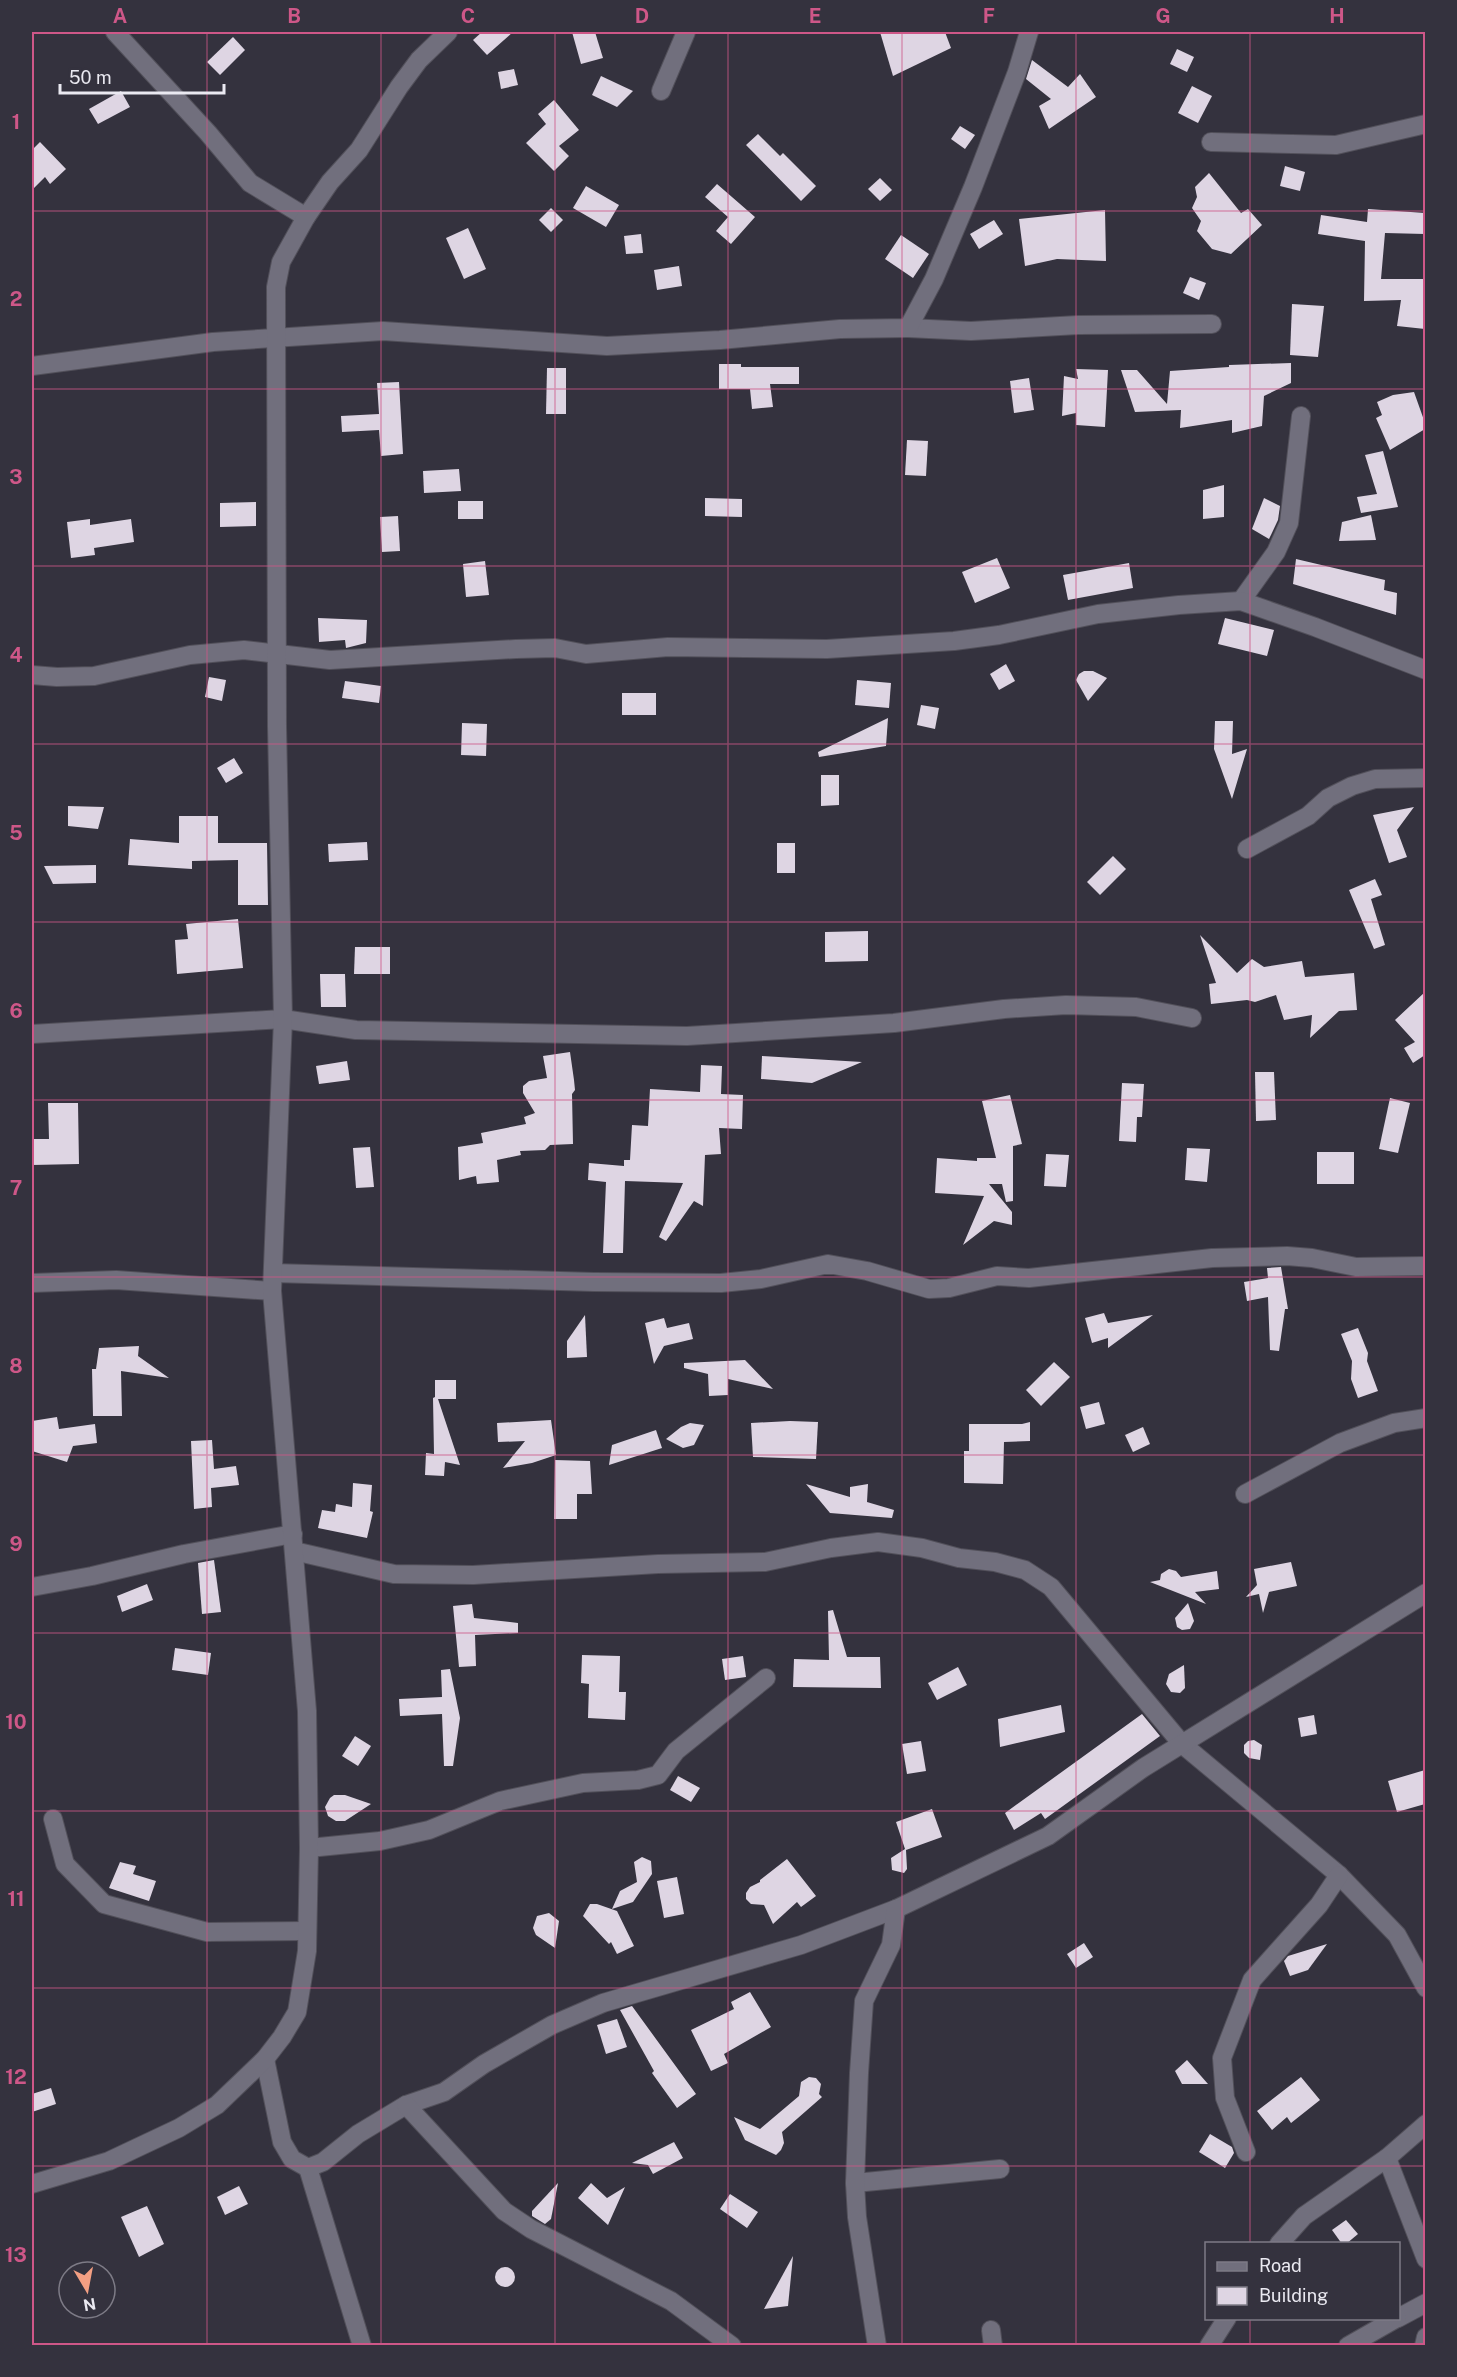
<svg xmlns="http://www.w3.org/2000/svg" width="1457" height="2377" font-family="'Public Sans',sans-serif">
<rect width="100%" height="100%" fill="#34323e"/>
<g fill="#ded5e3">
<polygon points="482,32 513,32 487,55 473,40"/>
<polygon points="572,32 595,32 603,58 581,64"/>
<polygon points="880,32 945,32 951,48 893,76"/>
<polygon points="233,37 245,50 220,75 207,62"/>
<polygon points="1177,49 1194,57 1187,72 1170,64"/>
<polygon points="1032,60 1068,87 1080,74 1096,97 1049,129 1039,106 1051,99 1026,79"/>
<polygon points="514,69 518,85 501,89 498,72"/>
<polygon points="601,76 633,91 617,107 592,95"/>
<polygon points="1192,86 1212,96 1198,123 1178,113"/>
<polygon points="121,91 130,107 98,124 89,109"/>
<polygon points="554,100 579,130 559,146 569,156 554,171 526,143 546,124 538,114"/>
<polygon points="960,126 975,135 965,149 951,139"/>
<polygon points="758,134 780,156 783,153 816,186 801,201 746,145"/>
<polygon points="40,142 66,169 50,184 45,177 32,190 32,150"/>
<polygon points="1285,166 1305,172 1300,191 1280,186"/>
<polygon points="1209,173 1241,213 1248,209 1262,225 1231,254 1212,249 1197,231 1201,221 1192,208 1197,197 1195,187"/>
<polygon points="880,178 892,190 880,201 868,189"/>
<polygon points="717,184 755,217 731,244 716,231 728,217 705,197"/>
<polygon points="586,186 619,205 606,227 573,208"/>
<polygon points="551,208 563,220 551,232 539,220"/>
<polygon points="1368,209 1425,213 1425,234 1385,233 1381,279 1425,279 1425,329 1397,326 1401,300 1364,301 1365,241 1318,234 1321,215 1367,222"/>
<polygon points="1105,210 1106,261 1057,259 1025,266 1019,219"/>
<polygon points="994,220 1003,234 979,249 970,234"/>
<polygon points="468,228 486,269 464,279 446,238"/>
<polygon points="641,234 643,253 626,254 624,236"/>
<polygon points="901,235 929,254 913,278 885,259"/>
<polygon points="679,266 682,286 657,290 654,270"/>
<polygon points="1190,277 1206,283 1199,300 1183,293"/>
<polygon points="1292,304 1324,306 1318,357 1290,355"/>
<polygon points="1291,363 1291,383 1264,396 1262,426 1232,433 1232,420 1180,428 1181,410 1135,412 1121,370 1137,370 1167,404 1170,371 1229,367 1229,365"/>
<polygon points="719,364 741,364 741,367 799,367 799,384 770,384 773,407 752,409 750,389 719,389"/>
<polygon points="547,368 566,368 566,414 546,414"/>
<polygon points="1076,369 1108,370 1105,427 1076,425 1076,413 1062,416 1064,376 1078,379"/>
<polygon points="1029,378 1034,410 1014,413 1010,381"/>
<polygon points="399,382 403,454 381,456 379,430 342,432 341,416 379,414 377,383"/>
<polygon points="1414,392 1425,423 1425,429 1390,450 1376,418 1382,415 1377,402 1393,395"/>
<polygon points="907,440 928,441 926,476 905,475"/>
<polygon points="1383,451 1398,507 1361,513 1357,497 1377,494 1365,455"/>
<polygon points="459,469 461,491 424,493 423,471"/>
<polygon points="1224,485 1224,517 1203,519 1203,490"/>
<polygon points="705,498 742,499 742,517 705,516"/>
<polygon points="1264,498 1280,506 1278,520 1269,539 1252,529"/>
<rect x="458" y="501" width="25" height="18"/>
<polygon points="256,502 256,526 220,527 220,503"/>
<polygon points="1371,515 1376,540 1339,541 1342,522"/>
<polygon points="398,516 400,551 382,552 380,517"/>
<polygon points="90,519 90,525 131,519 134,542 94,548 95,555 71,558 67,522"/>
<polygon points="997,558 1010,588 975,603 962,572"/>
<polygon points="1296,559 1385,580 1384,590 1397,593 1396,615 1293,584"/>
<polygon points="485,561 489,595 466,597 463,564"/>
<polygon points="1129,563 1133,588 1068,600 1063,575"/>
<polygon points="318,618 367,620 366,643 346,648 345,640 319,642"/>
<polygon points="1225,618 1274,630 1267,656 1218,644"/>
<polygon points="1006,664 1015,681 999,690 990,674"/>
<polygon points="1084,671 1093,671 1107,678 1088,701 1076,680 1079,674"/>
<polygon points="209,677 226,680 222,701 205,697"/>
<polygon points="857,680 891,683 889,708 855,705"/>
<polygon points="345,681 381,686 379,703 342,698"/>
<rect x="622" y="693" width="34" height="22"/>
<polygon points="921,705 939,708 935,729 917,725"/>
<polygon points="888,718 886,746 819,757 818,752"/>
<polygon points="1215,721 1233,721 1232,754 1247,749 1232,799 1214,749"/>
<polygon points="462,723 487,724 486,756 461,755"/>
<polygon points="234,758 243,773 226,783 217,768"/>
<polygon points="821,775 839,775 839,805 821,806"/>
<polygon points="68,806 104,807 98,829 68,826"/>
<polygon points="1414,807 1397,830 1407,857 1389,863 1373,815"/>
<polygon points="179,816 218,816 218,843 267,843 268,905 238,905 238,860 192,861 192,869 128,865 130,839 179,843"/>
<polygon points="367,842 368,860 329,862 328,844"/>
<rect x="777" y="843" width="18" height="30"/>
<polygon points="1113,856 1126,869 1100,895 1087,882"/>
<polygon points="96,865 96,883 53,884 44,866"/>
<polygon points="1375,879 1382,895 1371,899 1385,945 1374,949 1349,890"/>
<polygon points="238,919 243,968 177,974 175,940 188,939 186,924"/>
<polygon points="868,931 868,961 825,962 825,932"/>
<polygon points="1200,935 1237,973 1252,959 1264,967 1302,961 1305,977 1354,973 1357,1010 1339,1011 1310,1038 1312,1015 1284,1020 1276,995 1255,1002 1247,1000 1211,1004 1209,984 1216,983"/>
<polygon points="355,947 390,947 390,974 354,974"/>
<polygon points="320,974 345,974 346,1007 321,1007"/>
<polygon points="1425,992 1425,1055 1413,1063 1404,1048 1415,1042 1395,1020"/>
<polygon points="570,1052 574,1080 575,1090 572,1094 573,1144 550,1145 545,1150 520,1151 521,1155 497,1160 499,1182 477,1184 476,1176 459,1180 458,1147 483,1143 481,1133 526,1124 524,1117 535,1113 523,1093 523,1086 529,1081 547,1078 543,1056"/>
<polygon points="762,1056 862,1062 812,1083 761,1079"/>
<polygon points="347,1061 350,1080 319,1084 316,1066"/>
<polygon points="701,1065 722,1066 721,1094 743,1095 742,1129 719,1128 721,1154 705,1155 703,1206 694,1201 666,1241 659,1237 683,1183 625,1181 623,1253 603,1253 606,1182 588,1180 589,1163 624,1166 624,1160 630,1160 632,1125 648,1126 650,1089 700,1092"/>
<polygon points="1255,1072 1274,1072 1276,1120 1256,1121"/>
<polygon points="1122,1083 1144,1084 1142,1117 1137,1117 1136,1142 1119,1141"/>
<polygon points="1010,1095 1022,1144 1013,1146 1013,1201 1006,1202 1002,1184 989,1184 1012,1212 1012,1225 994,1221 963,1245 984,1196 935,1193 937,1158 977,1161 977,1158 996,1158 982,1101"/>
<polygon points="1390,1098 1410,1103 1398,1153 1379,1149"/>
<polygon points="48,1103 78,1103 79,1164 32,1165 32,1139 49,1139"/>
<polygon points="370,1147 374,1187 356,1188 353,1148"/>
<polygon points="1187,1148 1210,1149 1207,1182 1185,1180"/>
<rect x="1317" y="1152" width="37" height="32"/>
<polygon points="1046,1154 1069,1155 1066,1187 1044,1186"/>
<polygon points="1281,1267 1288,1309 1285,1309 1279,1351 1270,1350 1268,1297 1247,1301 1244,1282 1268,1278 1267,1268"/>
<polygon points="1104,1313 1108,1323 1153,1315 1108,1348 1108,1338 1092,1343 1085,1318"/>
<polygon points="585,1315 587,1357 567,1358 567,1341"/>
<polygon points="664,1318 667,1328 689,1323 693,1339 664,1346 654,1364 645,1323"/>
<polygon points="1358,1328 1368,1353 1367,1361 1378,1391 1358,1398 1351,1379 1352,1361 1341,1334"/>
<polygon points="139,1346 138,1356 169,1378 121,1371 122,1416 93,1416 92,1369 96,1369 99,1348"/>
<polygon points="745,1360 773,1389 728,1379 728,1395 709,1396 708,1374 684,1368 684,1363"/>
<polygon points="1054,1362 1070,1377 1041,1406 1026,1390"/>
<polygon points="435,1380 456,1380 456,1399 438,1399 460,1465 445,1462 444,1476 425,1475 426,1453 434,1454 433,1398 435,1397"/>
<polygon points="1099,1402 1105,1424 1086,1429 1080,1407"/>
<polygon points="57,1417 59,1429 95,1424 97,1443 73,1446 67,1462 32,1451 32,1421"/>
<polygon points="551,1420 556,1455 532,1463 503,1468 525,1441 498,1442 497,1423"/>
<polygon points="790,1421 818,1422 816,1459 753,1457 751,1423"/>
<polygon points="1030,1422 1030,1441 1004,1442 1003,1484 964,1483 964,1451 969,1451 969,1424 1022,1424"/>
<polygon points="690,1423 704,1425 694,1445 683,1448 666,1439 681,1427"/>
<polygon points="1143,1427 1150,1444 1133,1452 1125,1435"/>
<polygon points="656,1430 662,1448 609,1465 612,1445"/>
<polygon points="212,1440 214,1469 236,1466 239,1485 211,1488 212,1507 194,1509 191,1441"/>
<polygon points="555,1460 590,1461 592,1494 577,1494 577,1519 554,1519"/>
<polygon points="353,1483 372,1485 370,1511 373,1512 367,1538 318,1528 322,1510 335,1512 336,1504 352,1507"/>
<polygon points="806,1484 850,1497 850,1487 868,1484 867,1502 894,1510 892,1518 830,1513"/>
<polygon points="214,1560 221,1612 202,1614 198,1563"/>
<polygon points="1291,1562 1297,1586 1269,1592 1263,1613 1259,1594 1246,1597 1257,1585 1254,1569"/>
<polygon points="1169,1569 1176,1571 1181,1577 1217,1571 1219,1589 1195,1592 1206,1604 1150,1582 1160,1580 1161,1574"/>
<polygon points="147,1584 153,1600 122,1612 117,1596"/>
<polygon points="1188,1603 1194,1621 1190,1629 1182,1630 1177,1627 1175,1618"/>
<polygon points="472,1604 474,1618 518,1623 518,1633 475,1635 476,1666 459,1667 453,1606"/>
<polygon points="833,1610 847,1657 880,1657 881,1688 793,1687 794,1659 829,1660 828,1611"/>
<polygon points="175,1648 211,1653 208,1675 172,1670"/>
<polygon points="582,1655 620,1656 619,1692 626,1692 625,1720 588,1718 589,1684 581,1683"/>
<polygon points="743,1656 746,1677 725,1680 722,1659"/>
<polygon points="1184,1665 1185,1688 1180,1693 1171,1692 1166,1684 1169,1674"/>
<polygon points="958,1667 967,1685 937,1700 928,1683"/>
<polygon points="450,1669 460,1718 453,1766 444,1766 442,1714 400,1716 399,1699 442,1697 441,1670"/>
<polygon points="1061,1705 1065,1732 1000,1747 998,1719"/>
<polygon points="1142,1714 1160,1736 1045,1819 1041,1813 1014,1830 1005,1813"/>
<polygon points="1314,1715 1317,1734 1301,1737 1298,1718"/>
<polygon points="355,1736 371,1746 358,1766 342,1756"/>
<polygon points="1254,1740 1262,1745 1260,1760 1249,1758 1244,1753 1244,1745 1248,1741"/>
<polygon points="921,1741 926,1771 907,1774 902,1744"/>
<polygon points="1425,1770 1425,1804 1397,1812 1388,1781"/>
<polygon points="678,1776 700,1788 691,1802 670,1790"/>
<polygon points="334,1795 345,1795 371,1804 345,1821 336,1821 328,1816 325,1807 330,1798"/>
<polygon points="932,1809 942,1837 906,1850 907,1869 904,1873 892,1870 891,1858 905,1849 896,1822"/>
<polygon points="642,1857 651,1861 652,1874 633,1902 612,1909 620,1891 637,1882 634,1862"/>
<polygon points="787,1859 816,1896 801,1907 797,1902 773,1924 764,1905 751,1904 746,1899 746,1893 750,1887 760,1882 760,1880"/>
<polygon points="120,1862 136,1866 133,1874 156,1881 149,1901 109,1888"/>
<polygon points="677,1877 684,1914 664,1918 657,1881"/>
<polygon points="590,1904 597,1904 617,1911 634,1946 617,1954 611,1942 609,1944 583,1916"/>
<polygon points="549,1913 559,1921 555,1948 536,1935 533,1928 537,1916"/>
<polygon points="1084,1943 1093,1957 1076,1968 1067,1954"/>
<polygon points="1327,1944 1308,1970 1290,1976 1284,1961 1288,1956"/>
<polygon points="750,1992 771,2027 724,2054 728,2063 711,2071 691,2030 734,2009 731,2002"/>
<polygon points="632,2006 696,2094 677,2108 652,2073 654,2071 620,2010"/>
<polygon points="617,2019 627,2047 606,2054 597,2025"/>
<polygon points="1187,2060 1208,2084 1182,2084 1175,2071"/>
<polygon points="809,2077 816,2078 821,2084 819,2094 822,2097 782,2132 784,2143 781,2150 776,2155 745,2140 734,2117 760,2129 799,2096 801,2082"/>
<polygon points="1301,2077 1320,2100 1291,2123 1287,2117 1272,2130 1257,2111"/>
<polygon points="51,2088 56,2104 32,2112 32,2094"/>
<polygon points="1210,2134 1232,2147 1234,2153 1225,2168 1199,2152"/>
<polygon points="674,2142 683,2158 653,2174 648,2165 632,2163"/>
<polygon points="558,2183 551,2219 545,2224 532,2216 532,2211"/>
<polygon points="591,2183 607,2198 625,2187 608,2225 578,2198"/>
<polygon points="239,2186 248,2204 225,2215 217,2197"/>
<polygon points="730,2194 758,2212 747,2228 720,2209"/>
<polygon points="147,2206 164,2244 139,2257 121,2217"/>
<polygon points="1346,2220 1358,2234 1346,2244 1342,2244 1332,2230"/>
<polygon points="793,2256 788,2306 764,2309"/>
<circle cx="505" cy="2277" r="10"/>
</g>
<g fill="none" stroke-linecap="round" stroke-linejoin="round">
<defs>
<g id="street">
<polyline points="115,32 208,133 250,183 306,217"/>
<polyline points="661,91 686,32"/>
<polyline points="1211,142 1336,145 1426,124"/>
<polyline points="908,328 971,331 1078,325 1212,324"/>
<polyline points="32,366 213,342 383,331 607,346 720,340 840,329 908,328 934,279 973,187 1017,72 1029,32"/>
<polyline points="1241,601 1276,552 1289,523 1301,416"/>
<polyline points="32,675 57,677 94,676 190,655 244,650 330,660 516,649 555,648 586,654 668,647 827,649 954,641 999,635 1098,614 1179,605 1241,601 1315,627 1426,670"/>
<polyline points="1247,849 1308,816 1328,798 1352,786 1375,779 1426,778"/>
<polyline points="32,1034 283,1019 356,1030 687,1036 894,1023 1004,1009 1066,1005 1136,1007 1192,1018"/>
<polyline points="273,1273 594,1282 721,1283 761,1279 828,1264 867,1271 929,1289 949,1288 997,1276 1029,1278 1212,1258 1287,1256 1312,1258 1356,1267 1426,1266"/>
<polyline points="32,1283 116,1280 272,1291"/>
<polyline points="1245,1494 1340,1443 1394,1423 1426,1418"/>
<polyline points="294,1551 394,1574 473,1575 658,1564 765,1562 831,1548 878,1542 922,1548 959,1558 995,1562 1025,1570 1051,1587 1182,1744 1339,1875 1397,1935 1426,1988"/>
<polyline points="32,1587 92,1576 184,1554 293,1534"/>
<polyline points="53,1819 65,1864 104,1904 207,1932 307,1931"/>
<polyline points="309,1848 380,1841 429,1830 500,1801 583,1783 638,1780 658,1775 676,1751 766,1678"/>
<polyline points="265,2059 282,2142 292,2159 308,2168 323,2162 358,2134 406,2105 444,2092 484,2064 552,2025 603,2003 801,1945 896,1909 1048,1836 1143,1768 1426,1593"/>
<polyline points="406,2105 504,2211 531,2229 671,2301 732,2346"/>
<polyline points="1246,2152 1225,2098 1222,2058 1252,1980 1319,1905 1339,1875"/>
<polyline points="1387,2158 1426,2259"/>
<polyline points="308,2168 362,2346"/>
<polyline points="855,2183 1000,2169"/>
<polyline points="32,2184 109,2161 179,2128 217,2105 265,2059 282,2037 297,2012 307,1951 309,1848 307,1711 272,1291 283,1019 277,726 276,287 281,262 306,217 330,182 359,150 399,87 419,60 448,32"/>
<polyline points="1279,2244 1304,2216 1387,2158 1426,2124"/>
<polyline points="1398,2318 1426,2303"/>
<polyline points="991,2330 993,2346"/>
<polyline points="877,2346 857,2217 855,2183 859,2073 864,2001 891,1945 896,1909"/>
<polyline points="1209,2346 1227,2318"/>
<polyline points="1348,2346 1397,2318"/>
<polyline points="1424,2346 1426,2337"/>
</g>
</defs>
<use href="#street" stroke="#52505a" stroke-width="20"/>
<use href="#street" stroke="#716f7d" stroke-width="18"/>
</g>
<path fill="none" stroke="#ce5788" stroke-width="1.5" stroke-opacity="0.55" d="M207,32V2346M381,32V2346M555,32V2346M728,32V2346M902,32V2346M1076,32V2346M1250,32V2244M32,211H1426M32,389H1426M32,566H1426M32,744H1426M32,922H1426M32,1100H1426M32,1277H1426M32,1455H1426M32,1633H1426M32,1811H1426M32,1988H1426M32,2166H1426M1250,2318V2346"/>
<rect width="1457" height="2377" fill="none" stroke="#34323e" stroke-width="66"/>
<rect x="1205" y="2242" width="195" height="78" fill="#34323e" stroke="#7d7b86" stroke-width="1.5"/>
<rect x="1217" y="2262" width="30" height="9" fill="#716f7d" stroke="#7d7b86" stroke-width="1.5"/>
<text x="1259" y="2272" font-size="18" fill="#eae9f1">Road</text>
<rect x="1217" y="2287" width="30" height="18" fill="#ded5e3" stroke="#7d7b86" stroke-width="1.5"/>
<text x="1259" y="2302" font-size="18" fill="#eae9f1">Building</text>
<g transform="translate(87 2290) rotate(170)"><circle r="28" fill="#34323e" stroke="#7d7b86" stroke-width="1.5"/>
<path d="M0-4.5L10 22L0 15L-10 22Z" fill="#f39f83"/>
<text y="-9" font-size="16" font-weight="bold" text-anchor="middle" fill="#eae9f1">N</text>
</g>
<path d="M60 84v9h164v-9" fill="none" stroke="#eae9f1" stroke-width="3"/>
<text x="69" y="84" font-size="18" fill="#eae9f1" stroke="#34323e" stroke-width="4.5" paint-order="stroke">50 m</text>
<rect x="33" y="33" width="1391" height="2311" fill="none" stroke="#ce5788" stroke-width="2"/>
<g font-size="20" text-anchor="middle" font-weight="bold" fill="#ce5788">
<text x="120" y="23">A</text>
<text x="294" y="23">B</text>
<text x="468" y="23">C</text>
<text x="642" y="23">D</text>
<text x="815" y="23">E</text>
<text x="989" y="23">F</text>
<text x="1163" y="23">G</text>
<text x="1337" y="23">H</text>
<text x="16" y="129">1</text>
<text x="16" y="306">2</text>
<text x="16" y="484">3</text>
<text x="16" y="662">4</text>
<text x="16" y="840">5</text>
<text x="16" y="1018">6</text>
<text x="16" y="1195">7</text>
<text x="16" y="1373">8</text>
<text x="16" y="1551">9</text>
<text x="16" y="1729">10</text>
<text x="16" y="1906">11</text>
<text x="16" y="2084">12</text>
<text x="16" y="2262">13</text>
</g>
</svg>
